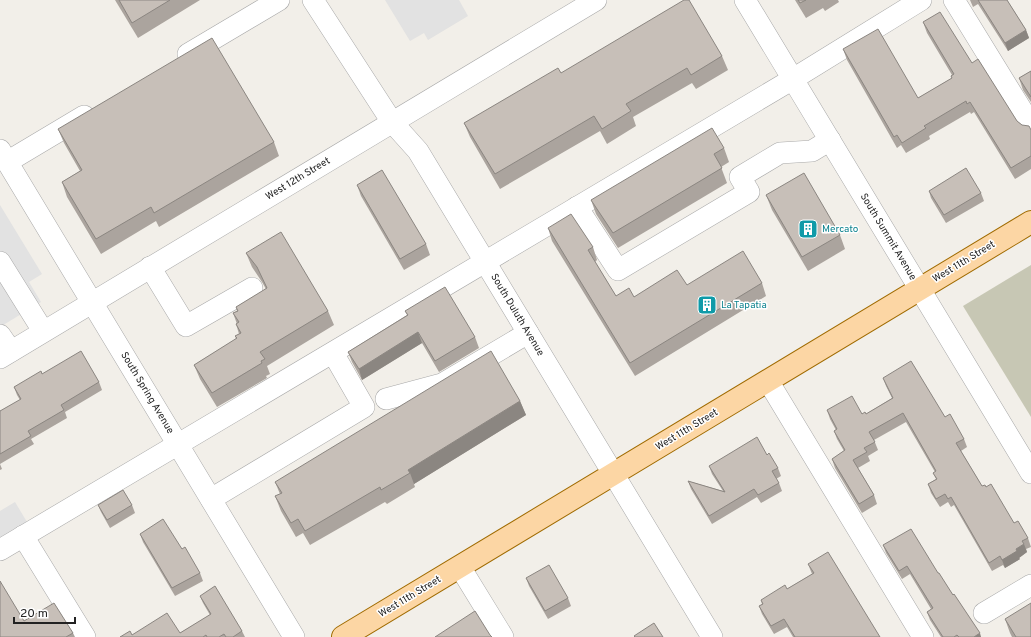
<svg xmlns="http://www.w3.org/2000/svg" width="1031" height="637" font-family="Overpass,sans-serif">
<rect width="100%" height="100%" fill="#f2efe9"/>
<polygon fill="#c7c7b4" points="1031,265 1031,417 963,306"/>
<g fill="#e2e2e2">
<polygon points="385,0 459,0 468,16 428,40 424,33 410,41"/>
<polygon points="0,205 42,274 29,282 41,302 0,327"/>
<polygon points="15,502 27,522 0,539 0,511"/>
</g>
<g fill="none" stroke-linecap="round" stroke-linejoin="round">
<defs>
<g id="minor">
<polyline points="313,0 392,122 418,151 712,637"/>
<polyline points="745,0 1031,473"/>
<polyline points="954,0 1031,125"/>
<polyline points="188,54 279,0"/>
<polyline points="0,150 294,637"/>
<polyline points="7,162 84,116"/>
<polyline points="577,207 618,270 749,192 740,177 780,153 812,151 830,140"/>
<polyline points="0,262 43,331"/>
<polyline points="150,267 186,326 252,288"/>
<polyline points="0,335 11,351"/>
<polyline points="0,358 596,0"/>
<polyline points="768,381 923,637"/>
<polyline points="386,399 442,384 528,333"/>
<polyline points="211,499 364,407 333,353"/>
<polyline points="23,536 85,637"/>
<polyline points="0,550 793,79 921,0"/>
<polyline points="460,567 503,637"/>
<polyline points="984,613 1031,585"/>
</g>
<polyline id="major" points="343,637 1031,222"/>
</defs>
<use href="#minor" stroke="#a9a9a9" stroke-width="22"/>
<use href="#major" stroke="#a06b00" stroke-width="24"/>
<use href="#minor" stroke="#fff" stroke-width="21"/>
<use href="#major" stroke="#fcd6a4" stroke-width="22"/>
</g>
<g fill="#aba49e">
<polygon points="115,0 200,0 138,38"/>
<polygon points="795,0 838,0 839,2 825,11 823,8 806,18"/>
<polygon points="970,0 1007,0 1026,30 1029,38 1008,51 978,4 973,7"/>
<polygon points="923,22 972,63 1017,121 1022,125 1031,130 1031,169 1015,179 974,112 971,114 970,112 929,136 930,139 906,153 901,145 897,148 847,60 843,49 918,98 952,78 951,76 952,75 927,33"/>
<polygon points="722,56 728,70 696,89 692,83 633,117 636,126 607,144 600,131 500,189 470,137 464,123 561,73"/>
<polygon points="1031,71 1031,102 1023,90 1019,78"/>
<polygon points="58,129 274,142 279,156 159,227 156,221 101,254 67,197 62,182 80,171 64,143"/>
<polygon points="724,148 729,162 721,167 727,183 618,248 596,214 591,200"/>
<polygon points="357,185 426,244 430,255 404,270 361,196"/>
<polygon points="929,191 981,193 984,201 946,223 931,198"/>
<polygon points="766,195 840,235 845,249 808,271 772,210"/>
<polygon points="548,228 593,247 597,260 595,262 616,296 634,297 687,285 762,283 766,296 635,376 552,241"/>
<polygon points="246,253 328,311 334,325 267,366 270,374 266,376 267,378 217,407 200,379 194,365 236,339 235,336 239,334 236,324 237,324 233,313 237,311 236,307 266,289 262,282 252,267"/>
<polygon points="405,311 475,337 479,348 439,372 422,343 362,380 352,362 348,352 407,315"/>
<polygon points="42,374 99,382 102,390 65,412 67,418 31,439 34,444 0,464 2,469 0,470 0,411 20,400 17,395 14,387"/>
<polygon points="883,378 945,417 964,439 967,447 961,451 982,486 1014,523 1028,538 1031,547 1026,549 1027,552 1019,558 1020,559 1005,568 1003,565 992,571 954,505 951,507 948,502 940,507 931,493 928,484 936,479 933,473 935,472 906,422 874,440 878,450 868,456 870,461 858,468 874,495 877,504 862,513 835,468 832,459 844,451 837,439 834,431 836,430 830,419 827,410 866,414 892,398 886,386"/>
<polygon points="520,401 526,415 414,484 415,487 387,504 385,502 310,545 303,533 296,537 281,511 275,496 280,494 275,482"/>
<polygon points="767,455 778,468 781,476 776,479 779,483 782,491 761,503 757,497 712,524 691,489 688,481 723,491 712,474 709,466"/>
<polygon points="98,505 132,505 135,513 110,528 101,512"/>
<polygon points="140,534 182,549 200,573 203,581 175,596 143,542"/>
<polygon points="883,545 938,573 981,637 941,637 930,620 927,612 931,609 910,574 902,579 886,553"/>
<polygon points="808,564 880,637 793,637 787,627 774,634 762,614 759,606 762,604 761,600 787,589 812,574"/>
<polygon points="526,578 568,598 571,606 548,619 529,586"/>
<polygon points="200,596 242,631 245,637 120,637 132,635 180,633 210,615 203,603"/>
<polygon points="1005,619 1031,637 1012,637 1010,633"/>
<polygon points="24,621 73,633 75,637 0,637"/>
</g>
<g fill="#8b8681">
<polygon points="1026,30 1029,38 1008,51 1005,43"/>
<polygon points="418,332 422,343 362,380 359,369"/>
<polygon points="520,401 526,415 414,484 410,473 408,470"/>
<polygon points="1024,544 1027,552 1019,558 1020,559 1005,568 1002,560 1016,549"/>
<polygon points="980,633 981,637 974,637"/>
</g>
<g fill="#c7bfb8" stroke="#8b8681">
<polygon points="119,0 170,0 132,23"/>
<polygon points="684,0 689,0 722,56 691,75 687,68 626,104 631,111 602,129 594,116 495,174 464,123 558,68 561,73"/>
<polygon points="798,0 806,0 800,3"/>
<polygon points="978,0 1007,0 1026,30 1005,43"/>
<polygon points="940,12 972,63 978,59 1017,121 1022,125 1029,126 1031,130 1031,156 1011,168 970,102 967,104 966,101 924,126 926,128 902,143 897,135 894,137 843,49 878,29 918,98 952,78 951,76 954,74 923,22"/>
<polygon points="212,38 274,142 154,213 151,207 96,239 62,182 82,170 58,129"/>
<polygon points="1031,71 1031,97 1019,78"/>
<polygon points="712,128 724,148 714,154 722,168 613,233 591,200"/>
<polygon points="966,168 981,193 944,215 929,191"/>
<polygon points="382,170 426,244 400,259 357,185"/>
<polygon points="804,173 840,235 802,257 766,195"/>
<polygon points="571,214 593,247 588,250 616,296 629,288 634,297 677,270 687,285 743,251 762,283 630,363 548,228"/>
<polygon points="281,232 328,311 260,352 265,359 261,361 262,363 212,393 194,365 237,338 235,336 241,333 236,324 239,322 233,313 238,311 236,307 267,288 257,267 246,253"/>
<polygon points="445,287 475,337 435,361 418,332 359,369 348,352 408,315 405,311"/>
<polygon points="81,351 99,382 61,405 64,410 28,431 31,436 0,454 0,411 21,399 14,387 41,371 42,374"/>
<polygon points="491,351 520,401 408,470 410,473 381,490 380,487 305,531 298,519 291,523 275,496 282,493 275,482"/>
<polygon points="911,361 945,417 950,414 964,439 956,443 982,486 985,485 986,487 991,484 1014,523 1018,521 1028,538 1022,541 1024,544 1016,549 1017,551 1002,560 1000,556 989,563 951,497 948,499 945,494 936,499 928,484 937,479 933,473 936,471 903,413 869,432 875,442 864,448 867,452 853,460 874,495 859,504 832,459 845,450 834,431 837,429 827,410 852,396 862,414 865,412 866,414 893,398 883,378"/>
<polygon points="757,437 767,455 769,453 778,468 772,471 779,483 758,495 754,489 709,516 688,481 725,492 709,466"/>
<polygon points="123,490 132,505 107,520 98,505"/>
<polygon points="163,519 182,549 185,547 200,573 172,588 140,534"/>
<polygon points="911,529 938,573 939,573 953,595 954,594 980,633 974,637 959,637 957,635 954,637 943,637 927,612 933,608 907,566 899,571 883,545"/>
<polygon points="828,552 880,637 795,637 784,619 771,626 759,606 763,604 761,600 785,585 787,589 814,573 808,564"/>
<polygon points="549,565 568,598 545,611 526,578"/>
<polygon points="0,581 24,621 54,603 73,633 66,637 0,637"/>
<polygon points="215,586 242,631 233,637 226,637 224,634 219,637 207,637 206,635 203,637 120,637 130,631 132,635 167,613 180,633 211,614 200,596"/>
<polygon points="1031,603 1031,637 1016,637 1005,619"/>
<polygon points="475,611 490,635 492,637 435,637"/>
<polygon points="654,623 663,637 635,637 634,636"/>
</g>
<defs>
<symbol id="building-square" viewBox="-11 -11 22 22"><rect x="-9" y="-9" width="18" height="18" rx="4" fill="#0f9aa8" stroke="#fff"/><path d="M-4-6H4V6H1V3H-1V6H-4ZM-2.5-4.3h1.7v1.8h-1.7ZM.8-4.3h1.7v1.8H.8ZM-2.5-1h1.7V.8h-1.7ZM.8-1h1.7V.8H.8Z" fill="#fff"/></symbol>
</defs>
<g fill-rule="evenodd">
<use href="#building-square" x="797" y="218" width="22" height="22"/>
<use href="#building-square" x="696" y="294" width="22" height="22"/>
</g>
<g text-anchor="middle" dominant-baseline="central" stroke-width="3" stroke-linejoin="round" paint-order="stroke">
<g font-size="10" fill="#222" stroke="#fff">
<text transform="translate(298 179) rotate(-31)">West 12th Street</text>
<text transform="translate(888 237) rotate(59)">South Summit Avenue</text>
<text transform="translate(964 262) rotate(-31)">West 11th Street</text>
<text transform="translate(517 315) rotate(59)">South Duluth Avenue</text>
<text transform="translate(147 393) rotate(59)">South Spring Avenue</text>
<text transform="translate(687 430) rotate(-31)">West 11th Street</text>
<text transform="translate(410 597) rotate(-31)">West 11th Street</text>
</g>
<g font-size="10" fill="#0d838f" stroke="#fff" text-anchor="start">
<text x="822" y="229">Mercato</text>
<text x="721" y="305">La Tapatia</text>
</g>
</g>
<path d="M14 617v6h61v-6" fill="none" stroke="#222222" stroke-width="2"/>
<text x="20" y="617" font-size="12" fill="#222222" stroke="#ffffff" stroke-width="3" paint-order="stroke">20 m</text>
</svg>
